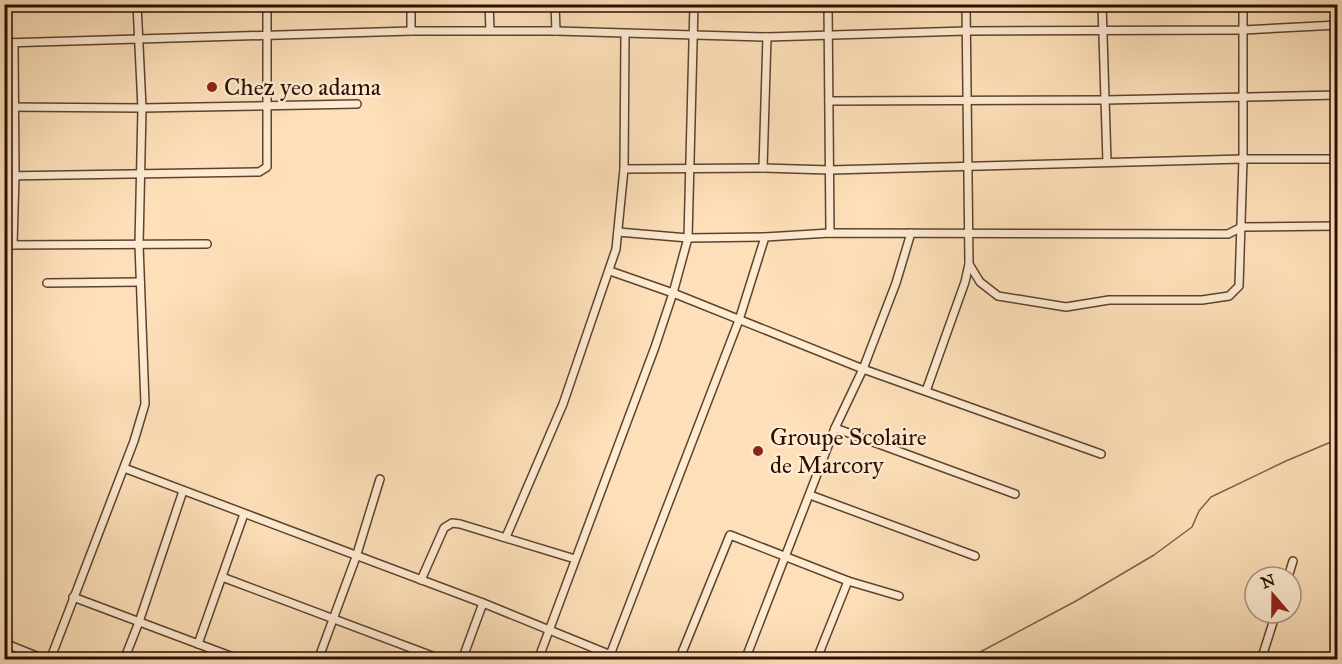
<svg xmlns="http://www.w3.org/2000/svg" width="1342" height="664" font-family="'IM FELL Great Primer',serif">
<rect width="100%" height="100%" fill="#fde0b9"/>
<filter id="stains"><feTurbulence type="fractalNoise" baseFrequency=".00333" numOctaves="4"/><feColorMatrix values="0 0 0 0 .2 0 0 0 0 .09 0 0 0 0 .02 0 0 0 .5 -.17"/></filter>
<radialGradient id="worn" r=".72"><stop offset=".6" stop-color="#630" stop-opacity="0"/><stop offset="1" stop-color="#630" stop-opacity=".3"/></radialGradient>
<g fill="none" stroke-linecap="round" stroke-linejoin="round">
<polyline stroke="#7d6149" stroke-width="1.5" points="965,660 1076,601 1154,555 1192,527 1199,511 1211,497 1286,461 1338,439"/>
<defs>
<g id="minor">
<polyline points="489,4 490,30"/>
<polyline points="555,4 556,31"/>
<polyline points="828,4 830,233"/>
<polyline points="1102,4 1107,162"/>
<polyline points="411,31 411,4"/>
<polyline points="4,43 411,31 556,31 767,37 966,31 1243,30 1338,25"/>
<polyline points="829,101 1105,100 1338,95"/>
<polyline points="4,107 142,108 357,104"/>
<polyline points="763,168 767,37"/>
<polyline points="624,169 763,168 830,170 1243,159 1338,159"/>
<polyline points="4,176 259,172 267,167 267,4"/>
<polyline points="618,232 688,238 765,237 830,233 1228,234 1242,227 1338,226"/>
<polyline points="4,245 207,244"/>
<polyline points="13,245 15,176 14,43"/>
<polyline points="969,264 980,282 998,296 1066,307 1109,300 1202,300 1229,296 1239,286 1243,159 1243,4"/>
<polyline points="610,271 673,293 863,369 1101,454"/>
<polyline points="47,283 140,282"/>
<polyline points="926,391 965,282 969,264 966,4"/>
<polyline points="835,428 1015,494"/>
<polyline points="124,468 483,603 623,660"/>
<polyline points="810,495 975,556"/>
<polyline points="506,537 563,404 616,249 624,169 625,34"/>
<polyline points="222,577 443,660"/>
<polyline points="1288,577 1293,561"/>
<polyline points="421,580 444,528 452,523 460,524 575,559"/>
<polyline points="73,597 241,660"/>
<polyline points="4,643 46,660"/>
<polyline points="198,644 244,514"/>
<polyline points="610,655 739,320 765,237"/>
<polyline points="818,656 848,581"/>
<polyline points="50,660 134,441 145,404 139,245 142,108 137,4"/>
<polyline points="124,660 139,622 183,491"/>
<polyline points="318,660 356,557 380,479"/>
<polyline points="462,660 483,603"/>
<polyline points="538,660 655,347 673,293 688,238 694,4"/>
<polyline points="679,660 730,535 848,581 899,596"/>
<polyline points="745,660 835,428 863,369 896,283 911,233"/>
<polyline points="1261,660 1276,613"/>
</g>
</defs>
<use href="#minor" stroke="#5f422e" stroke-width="10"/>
<use href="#minor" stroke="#feebd2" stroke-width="7"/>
</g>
<g fill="#8f2418" stroke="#feebd2" stroke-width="2">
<circle cx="212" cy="87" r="6"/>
<circle cx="758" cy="451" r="6"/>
</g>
<g text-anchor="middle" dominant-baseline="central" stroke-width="5" stroke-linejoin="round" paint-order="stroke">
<g font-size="24" fill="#2a0e00" stroke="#feebd2" text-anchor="start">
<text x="224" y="87">Chez yeo adama</text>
<text x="770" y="437">Groupe Scolaire<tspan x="770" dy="28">de Marcory</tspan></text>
</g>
</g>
<rect width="1342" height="664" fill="none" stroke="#fde0b9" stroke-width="24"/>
<rect x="6" y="6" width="1330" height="652" fill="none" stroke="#2a0e00" stroke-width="3"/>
<rect x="12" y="12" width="1318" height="640" fill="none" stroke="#2a0e00" stroke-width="1.5"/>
<g transform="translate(1273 595) rotate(340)"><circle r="28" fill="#feebd2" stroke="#a9937e" stroke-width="1.5"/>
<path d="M0-4.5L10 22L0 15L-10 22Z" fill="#8f2418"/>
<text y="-9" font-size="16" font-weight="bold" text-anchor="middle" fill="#2a0e00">N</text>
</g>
<rect width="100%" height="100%" filter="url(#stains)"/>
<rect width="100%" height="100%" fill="url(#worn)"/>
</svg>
